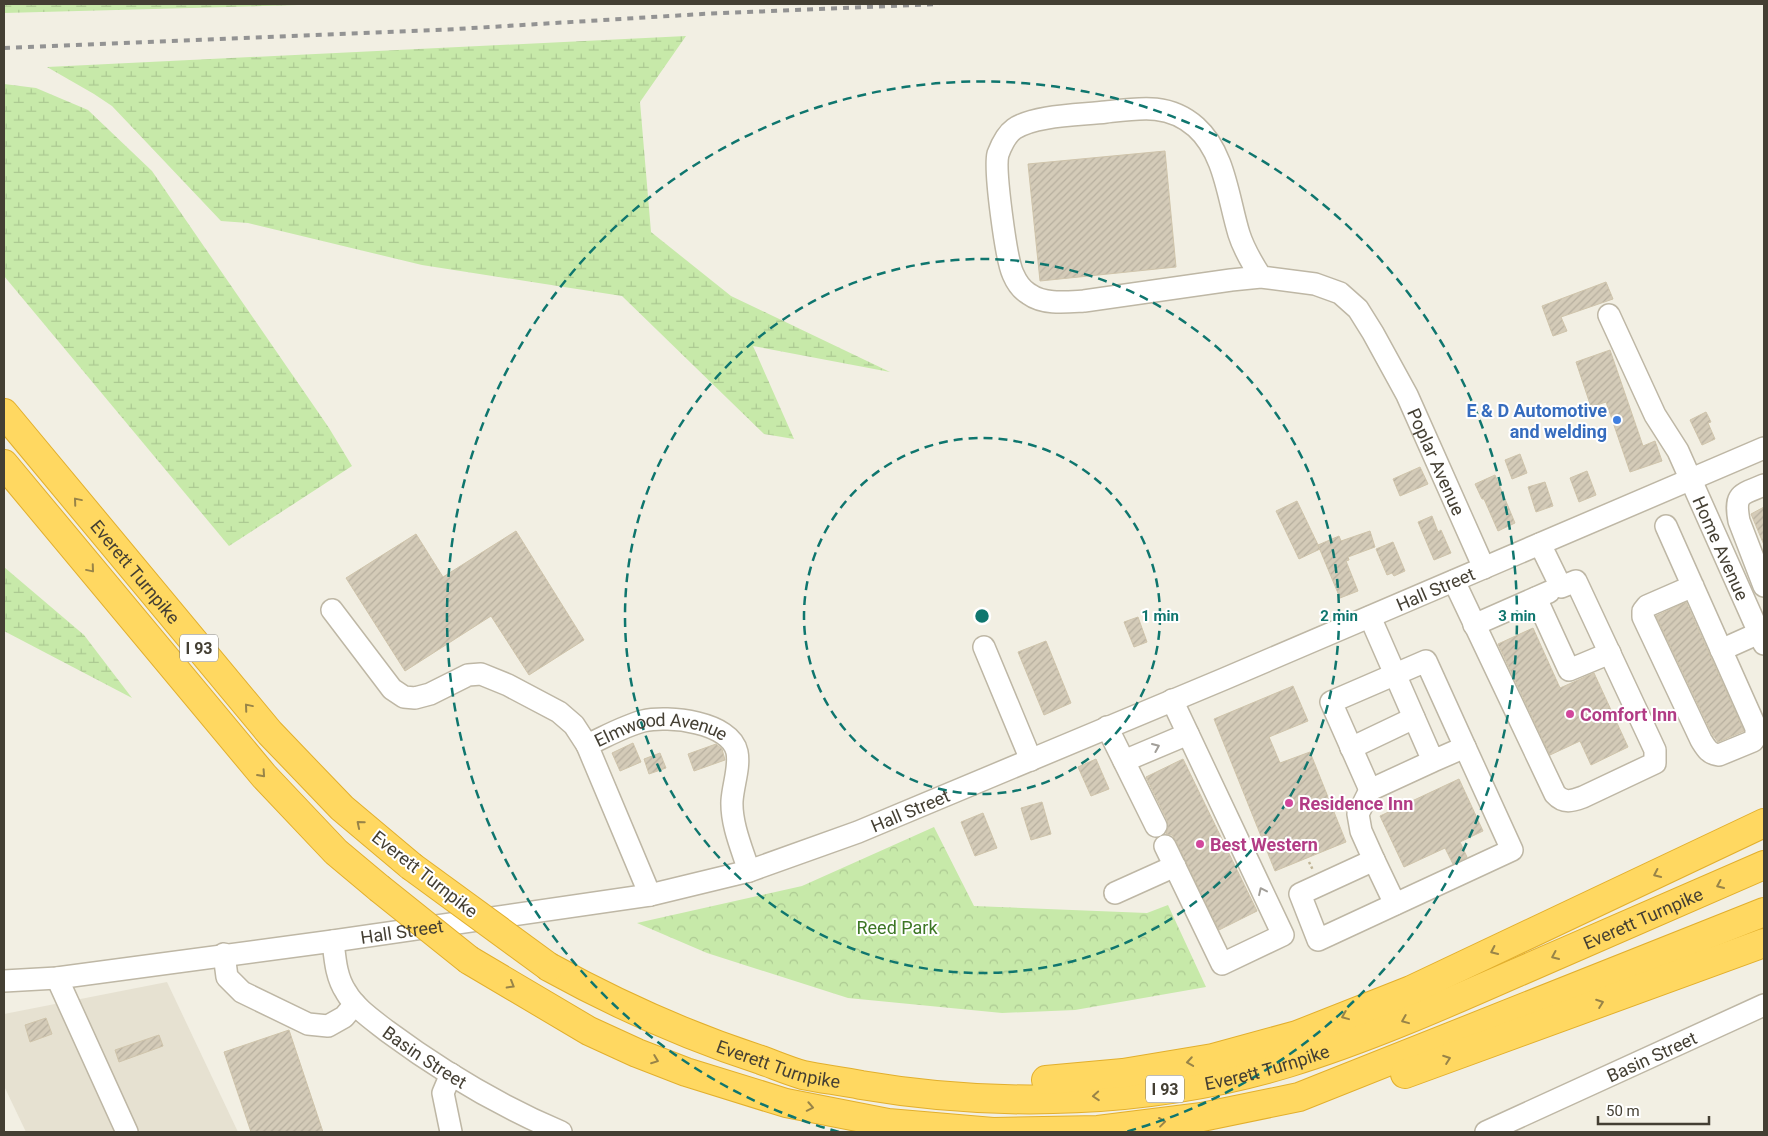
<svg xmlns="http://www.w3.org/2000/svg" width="1768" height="1136" font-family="Roboto,sans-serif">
<defs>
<pattern id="wetland-marsh" width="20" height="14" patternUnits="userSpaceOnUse" patternTransform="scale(1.25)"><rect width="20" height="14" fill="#c7e9a9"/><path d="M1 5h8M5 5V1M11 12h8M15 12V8" fill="none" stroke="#acc992"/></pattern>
<pattern id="park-crowns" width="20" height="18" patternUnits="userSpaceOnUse" patternTransform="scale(1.25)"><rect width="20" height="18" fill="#c7e9a9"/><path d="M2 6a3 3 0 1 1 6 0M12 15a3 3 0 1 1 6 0" fill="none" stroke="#acc992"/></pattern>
<pattern id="building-hatch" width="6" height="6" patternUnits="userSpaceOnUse" patternTransform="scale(1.25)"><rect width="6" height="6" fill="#d4cbb8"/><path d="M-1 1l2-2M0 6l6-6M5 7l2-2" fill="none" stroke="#b7af9f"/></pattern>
</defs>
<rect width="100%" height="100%" fill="#f2efe3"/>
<polygon fill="#e6e1d1" points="167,982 238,1132 26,1132 4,1086 4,1014"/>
<g fill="url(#wetland-marsh)">
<polygon points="4,4 334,4 4,13"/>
<polygon points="686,36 640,102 651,232 731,296 890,372 753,346 794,439 764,434 622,296 422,265 248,223 221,221 112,106 94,94 47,67"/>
<polygon points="4,84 36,88 88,110 152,171 329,428 352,466 229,546 4,276"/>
<polygon points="4,567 84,635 132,698 4,631"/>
</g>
<polygon fill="url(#park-crowns)" points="934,827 974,906 1147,913 1168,905 1206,987 1075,1010 1002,1013 848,998 707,953 637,923 802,886"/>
<g fill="url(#building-hatch)" stroke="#cfc4ab">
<polygon points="1165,151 1176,267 1040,281 1028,164"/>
<polygon points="1606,282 1613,299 1561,317 1567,331 1553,336 1542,306"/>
<polygon points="1610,350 1643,446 1655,441 1662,461 1630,472 1606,402 1591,407 1576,362"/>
<polygon points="1706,412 1711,422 1708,423 1715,439 1702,445 1690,420"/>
<polygon points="1520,454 1527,473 1512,479 1505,460"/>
<polygon points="1420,467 1428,484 1400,496 1393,479"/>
<polygon points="1587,471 1596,495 1579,502 1570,478"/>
<polygon points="1495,475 1515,523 1498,531 1484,499 1482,499 1475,484"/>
<polygon points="1545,482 1553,506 1536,512 1528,487"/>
<polygon points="1297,501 1320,549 1299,559 1276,511"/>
<polygon points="1764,507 1764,545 1751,514"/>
<polygon points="1432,516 1438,532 1441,530 1451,553 1434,560 1418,522"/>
<polygon points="516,531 584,640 529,675 491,616 405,671 346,578 416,534 443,577"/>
<polygon points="1370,531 1375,547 1348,557 1349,560 1346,561 1358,591 1340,598 1318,545 1339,536 1341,541"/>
<polygon points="1393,542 1405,571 1394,576 1392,573 1387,575 1376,549"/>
<polygon points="1686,602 1744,731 1718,742 1712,734 1656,616"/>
<polygon points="1138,617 1147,642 1134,647 1124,622"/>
<polygon points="1533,628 1560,688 1594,673 1628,747 1591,765 1580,741 1550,755 1498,644"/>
<polygon points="1046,641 1071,703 1044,715 1018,652"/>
<polygon points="1293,686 1308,721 1269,737 1280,763 1310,752 1346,842 1275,871 1214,719"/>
<polygon points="633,743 641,762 620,771 612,753"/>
<polygon points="716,744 722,749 725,760 694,771 688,754"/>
<polygon points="660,753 666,768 649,774 644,759"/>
<polygon points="1096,759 1109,789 1091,796 1078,767"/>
<polygon points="1183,759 1257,911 1219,930 1176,841 1172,835 1166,834 1168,827 1167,820 1146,777"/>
<polygon points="1459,779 1483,831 1460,842 1467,857 1453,864 1445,848 1404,867 1380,816"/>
<polygon points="1042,802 1051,834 1031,840 1021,808"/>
<polygon points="983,813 997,848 975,856 961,822"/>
<polygon points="46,1018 52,1034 30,1042 25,1025"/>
<polygon points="289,1030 323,1132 251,1132 224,1052"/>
<polygon points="159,1035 163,1046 119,1062 115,1050"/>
</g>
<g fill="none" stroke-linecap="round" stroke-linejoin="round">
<defs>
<g id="minor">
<path id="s1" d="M1261,277C1252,263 1244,250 1239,234C1228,198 1225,153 1196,127C1169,103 1140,108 1106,112C1081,115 1034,115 1014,129C1007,134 1001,146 998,154C994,169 1006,259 1013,274C1016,281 1022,290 1029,294C1044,305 1067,302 1084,301L1231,280L1261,277L1315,284L1340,293L1358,309L1373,333L1407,395L1484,568"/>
<path id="s2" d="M1609,315L1655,415L1678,451L1764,644"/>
<path d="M1764,485C1741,495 1734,493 1739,521L1764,586"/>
<path d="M1666,526L1756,728V736L1753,741L1719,755C1709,754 1706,748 1701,740L1643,617V611L1647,606L1693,586"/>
<path d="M1454,581L1555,794C1564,804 1572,801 1583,797L1655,763V750L1576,581L1561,587L1540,544"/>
<polyline points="1536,598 1569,670 1610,653"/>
<polyline points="332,610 392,689 404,697 415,698 430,694 468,675 481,674 508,685 559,712 574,725 587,745"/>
<polyline points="1370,617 1433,761 1465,747 1512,850 1318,940 1300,894 1374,860 1361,831 1358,814 1370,790 1433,761"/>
<polyline points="1474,625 1549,592"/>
<polyline points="984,647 1031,760"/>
<polyline points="1721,650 1759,633"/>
<polyline points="1107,727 1156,826"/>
<polyline points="1351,748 1414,718"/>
<polyline points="1124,761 1188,734"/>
<polyline points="1370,790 1331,702 1426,661 1465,747"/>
<polyline points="1165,846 1222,964 1283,935 1172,700"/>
<polyline points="1374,860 1395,904"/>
<polyline points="1115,893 1175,866"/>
<path id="s3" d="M650,895L587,745C605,737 624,726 643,721C668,715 731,722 737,752C740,767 733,785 732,801C731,824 742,849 749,871"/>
<path id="s4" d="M333,941C335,959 336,977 346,992C355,1008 373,1020 387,1031C441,1071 500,1106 561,1132"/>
<polyline points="224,954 227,977 242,992 308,1024 328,1026 344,1017 355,1004"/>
<polyline points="57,978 127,1132"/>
<path id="s5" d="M4,981L57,978L333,941L650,895L749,871L858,832L1224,679L1764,448"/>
<polyline points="451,1074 443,1093 451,1132"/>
<path id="s6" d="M1486,1132L1764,1005"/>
</g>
<g id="highway">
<path id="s7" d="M4,413L270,733L342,808L411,866"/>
<polyline points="4,464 264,776 336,852 379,888"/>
<polyline points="469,960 589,1031 637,1053 686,1072 786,1103 888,1123 993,1132 1098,1130 1202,1117 1299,1097 1764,912"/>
<path id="s8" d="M549,967C616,1004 687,1036 761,1060C775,1065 789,1071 803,1075C822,1079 842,1081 861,1085C1001,1109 1152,1104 1288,1063C1366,1039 1441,1006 1516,973C1599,937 1682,901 1764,865"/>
<polyline points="1405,1074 1764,943"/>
<polyline points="1046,1080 1123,1073 1213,1058 1297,1035 1411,990 1764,823"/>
</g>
</defs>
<use href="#minor" stroke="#beb7a5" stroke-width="24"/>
<use href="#highway" stroke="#e2af2d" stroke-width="30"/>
<polyline stroke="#c0b596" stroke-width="2.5" stroke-dasharray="2.5 2.5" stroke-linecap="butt" points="1309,862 1313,870"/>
<use href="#minor" stroke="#fff" stroke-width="21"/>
<use href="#highway" stroke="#ffd861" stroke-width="28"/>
<polyline stroke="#939393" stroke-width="4" stroke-dasharray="6 6" stroke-linecap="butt" points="4,48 457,29 702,14 939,4"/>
<defs>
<g id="highway-bridge">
<polyline points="411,866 549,967"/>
<polyline points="379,888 469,960"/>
</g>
</defs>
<use href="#highway-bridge" stroke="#e2af2d" stroke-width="30" stroke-linecap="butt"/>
<use href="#highway-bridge" stroke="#ffd861" stroke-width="28"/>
</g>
<defs><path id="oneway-chevron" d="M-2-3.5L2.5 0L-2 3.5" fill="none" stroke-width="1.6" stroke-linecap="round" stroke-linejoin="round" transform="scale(1.25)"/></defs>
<g stroke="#988448">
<use href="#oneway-chevron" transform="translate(77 501) rotate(-130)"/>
<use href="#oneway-chevron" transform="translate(91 569) rotate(50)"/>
<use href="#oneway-chevron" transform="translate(248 707) rotate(-130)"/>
<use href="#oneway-chevron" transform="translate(262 774) rotate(48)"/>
<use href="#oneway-chevron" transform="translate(360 824) rotate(-140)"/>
<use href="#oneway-chevron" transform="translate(1657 874) rotate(155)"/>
<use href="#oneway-chevron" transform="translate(1720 885) rotate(156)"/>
<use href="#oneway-chevron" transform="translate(1494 951) rotate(155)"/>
<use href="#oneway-chevron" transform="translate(1555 956) rotate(156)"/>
<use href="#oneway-chevron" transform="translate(511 985) rotate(30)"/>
<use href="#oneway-chevron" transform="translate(1600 1003) rotate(-20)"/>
<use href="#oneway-chevron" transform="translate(1345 1016) rotate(158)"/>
<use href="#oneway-chevron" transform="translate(1405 1020) rotate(158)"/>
<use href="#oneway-chevron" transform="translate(1447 1059) rotate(-20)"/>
<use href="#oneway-chevron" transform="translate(655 1060) rotate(21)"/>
<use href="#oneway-chevron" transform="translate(1190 1062) rotate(171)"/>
<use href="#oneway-chevron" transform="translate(1096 1096) rotate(176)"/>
<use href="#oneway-chevron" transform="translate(810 1107) rotate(11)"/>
<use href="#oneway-chevron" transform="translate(1162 1122) rotate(-7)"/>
</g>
<g stroke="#a29f99">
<use href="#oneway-chevron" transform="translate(1156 747) rotate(-23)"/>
<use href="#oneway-chevron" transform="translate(1262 891) rotate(-115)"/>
</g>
<g fill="none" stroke="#0f766e" stroke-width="2.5" stroke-dasharray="9 6">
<circle cx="982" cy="616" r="178"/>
<circle cx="982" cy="616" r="357"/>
<path d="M839 1132A535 535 0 1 1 1125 1132"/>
</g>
<circle fill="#3f7fe0" stroke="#fff" stroke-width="2" cx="1617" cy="420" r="5"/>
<g fill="#d1479c" stroke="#fff" stroke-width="2">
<circle cx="1570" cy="714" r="5"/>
<circle cx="1289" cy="803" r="5"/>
<circle cx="1200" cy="844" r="5"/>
</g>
<g text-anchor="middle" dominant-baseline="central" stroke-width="4" stroke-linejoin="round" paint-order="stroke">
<g fill="#fff" stroke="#7c7970" stroke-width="1">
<rect x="180" y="634.5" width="38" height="27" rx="4"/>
<rect x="1146" y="1075.5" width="38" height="27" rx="4"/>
</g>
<g font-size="16" font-weight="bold" fill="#443f33">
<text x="199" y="648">I 93</text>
<text x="1165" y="1089">I 93</text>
</g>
<g font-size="18" font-weight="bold" fill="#366cbe" stroke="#fff" text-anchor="end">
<text x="1607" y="410">E &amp; D Automotive<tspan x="1607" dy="21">and welding</tspan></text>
</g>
<g font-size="18" fill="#443f33" stroke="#fff">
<text stroke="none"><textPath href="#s1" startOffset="1044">Poplar Avenue</textPath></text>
<text stroke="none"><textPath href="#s2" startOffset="259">Home Avenue</textPath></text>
<text stroke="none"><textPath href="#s7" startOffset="206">Everett Turnpike</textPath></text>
<text stroke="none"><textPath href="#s5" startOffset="1496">Hall Street</textPath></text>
<text stroke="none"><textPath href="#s3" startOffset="241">Elmwood Avenue</textPath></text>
<text stroke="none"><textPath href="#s5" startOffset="926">Hall Street</textPath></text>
<text transform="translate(425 874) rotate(38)">Everett Turnpike</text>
<text stroke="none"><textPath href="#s8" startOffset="1150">Everett Turnpike</textPath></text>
<text stroke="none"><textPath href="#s5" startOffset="401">Hall Street</textPath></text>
<text stroke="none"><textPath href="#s4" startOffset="156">Basin Street</textPath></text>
<text stroke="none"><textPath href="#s6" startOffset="182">Basin Street</textPath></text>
<text stroke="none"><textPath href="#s8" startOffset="250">Everett Turnpike</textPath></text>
<text stroke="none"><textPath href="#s8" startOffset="745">Everett Turnpike</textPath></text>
</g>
<g font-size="18" font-weight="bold" fill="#b23c85" stroke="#fff" text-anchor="start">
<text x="1580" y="714">Comfort Inn</text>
<text x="1299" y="803">Residence Inn</text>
<text x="1210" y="844">Best Western</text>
</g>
<g font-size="18" fill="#3d7725" stroke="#fff">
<text x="897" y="927">Reed Park</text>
</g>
</g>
<circle cx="982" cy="616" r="8" fill="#0f766e" stroke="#fff" stroke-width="2.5"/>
<g font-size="15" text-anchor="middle" font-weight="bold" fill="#0f766e" stroke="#fff" stroke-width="4" stroke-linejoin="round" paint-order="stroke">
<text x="1160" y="621">1 min</text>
<text x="1339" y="621">2 min</text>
<text x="1517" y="621">3 min</text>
</g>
<rect width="1768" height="1136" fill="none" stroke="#443f33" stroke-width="10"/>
<path d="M1598 1116v8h111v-8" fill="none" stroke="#443f33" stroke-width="2.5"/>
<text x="1606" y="1116" font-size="15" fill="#443f33" stroke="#ffffff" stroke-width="4" paint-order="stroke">50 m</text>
</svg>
